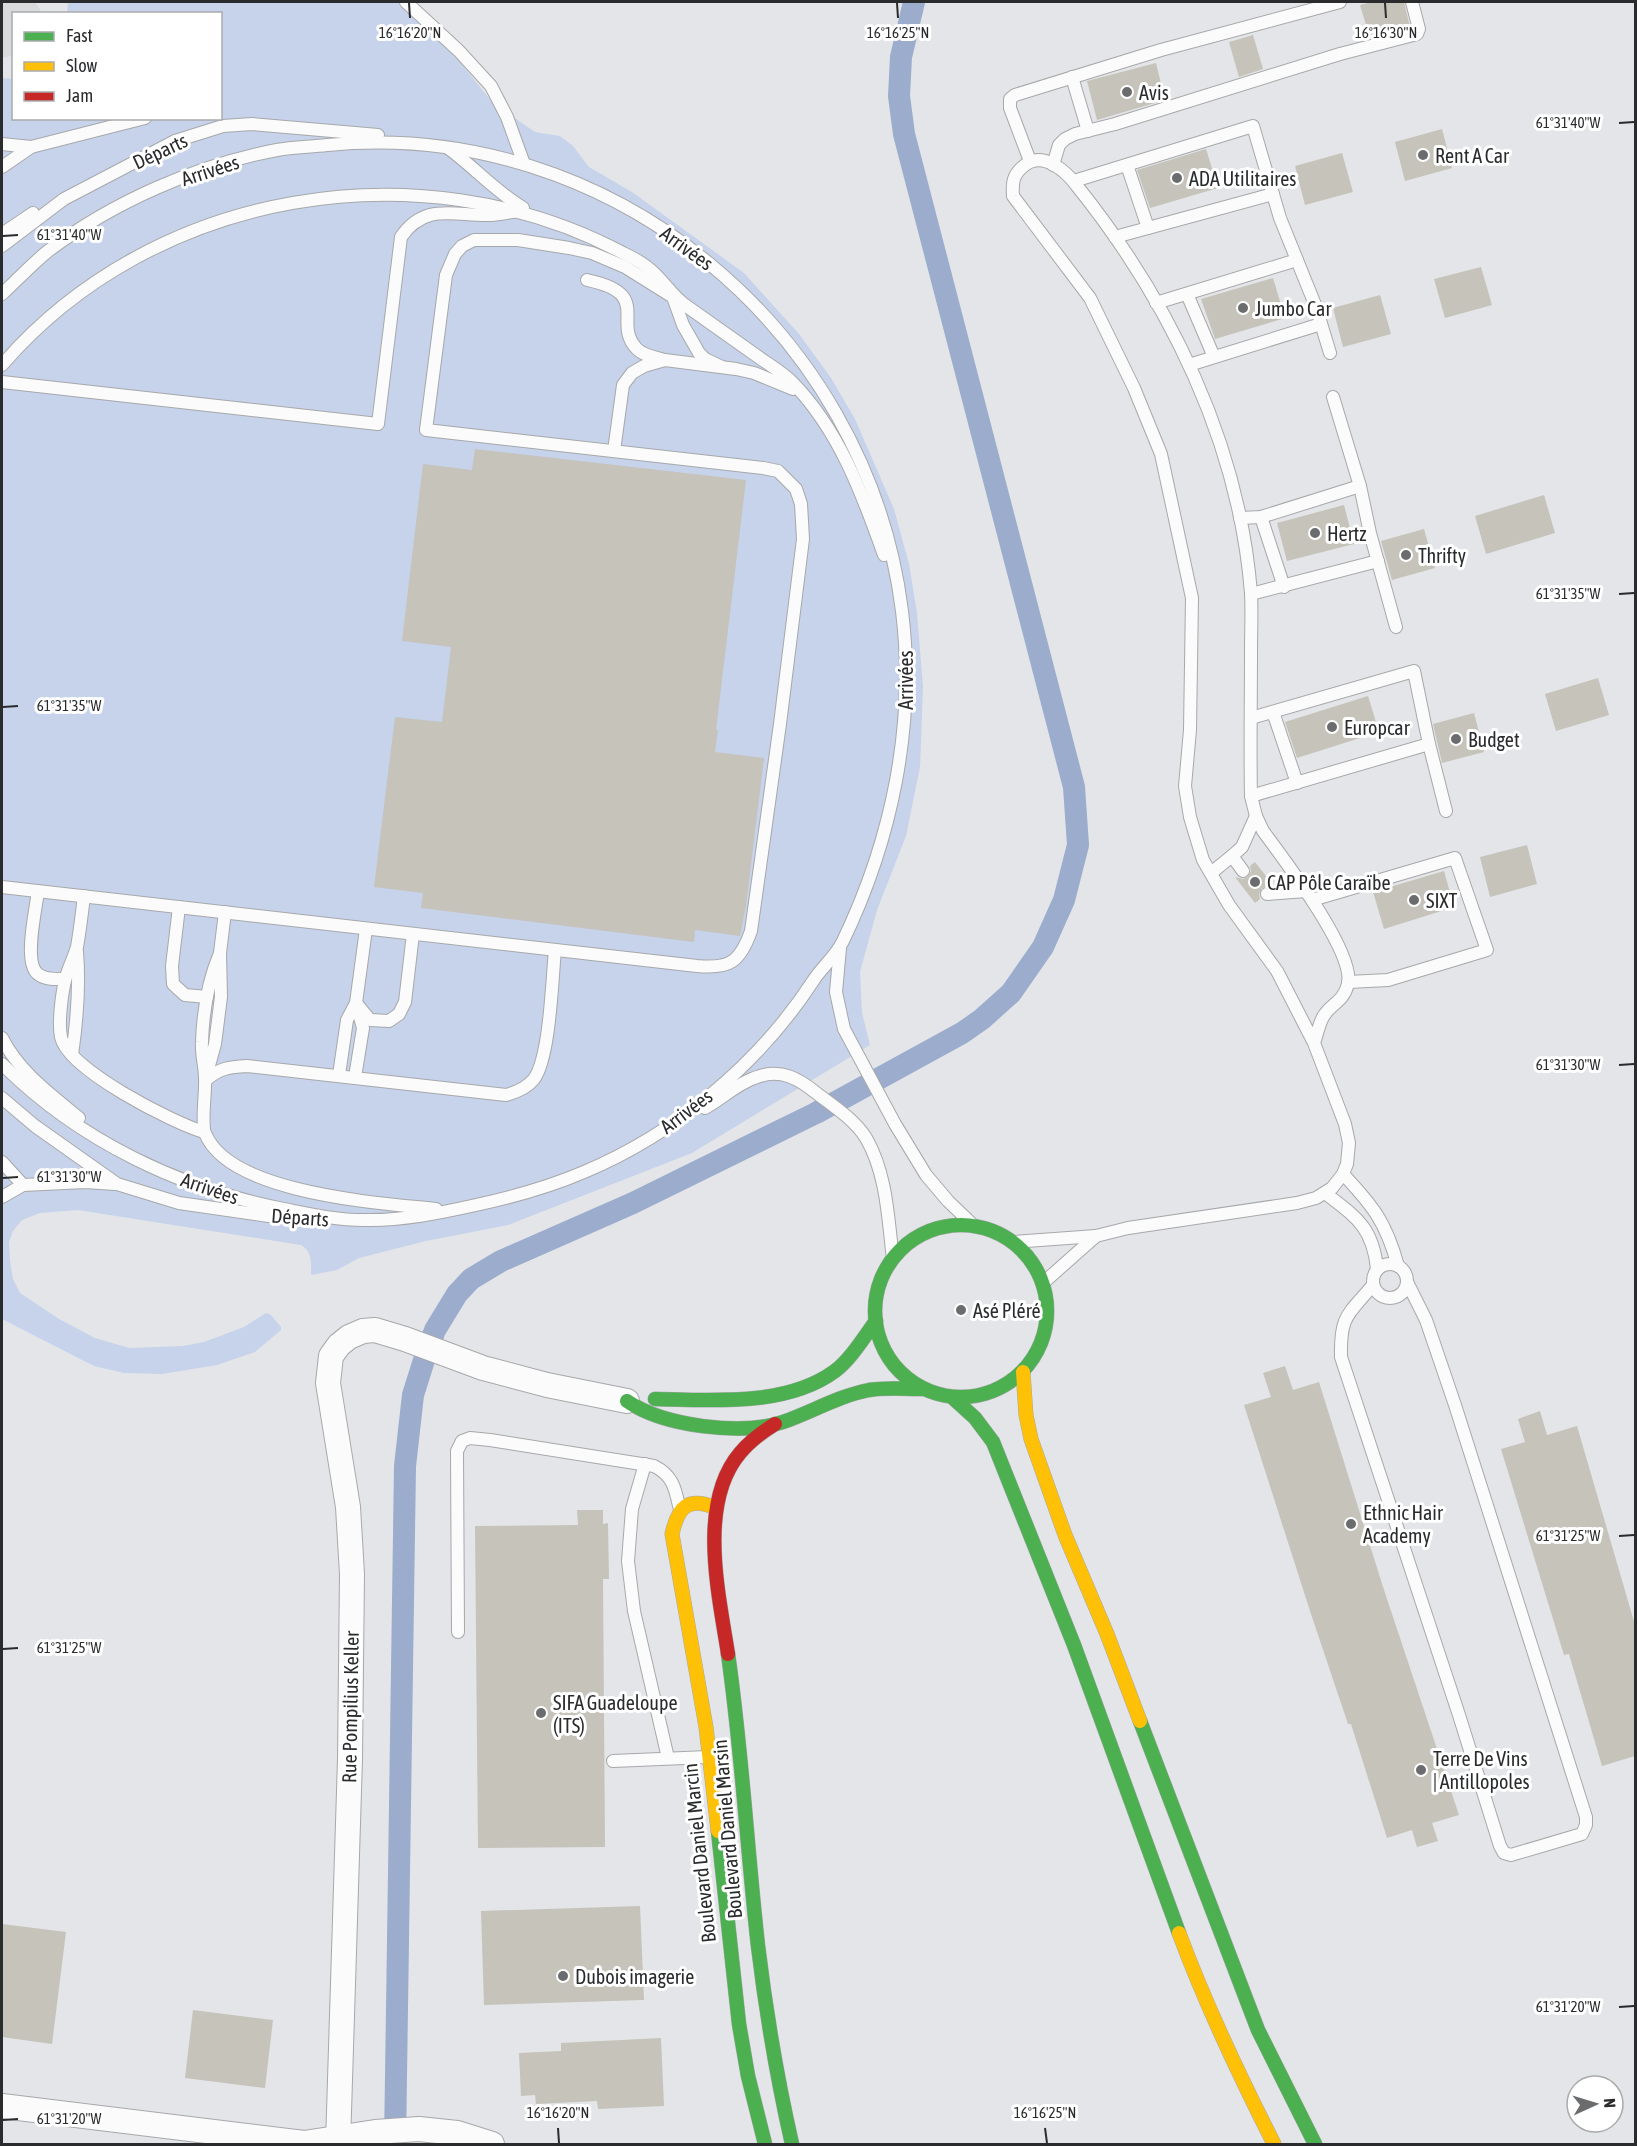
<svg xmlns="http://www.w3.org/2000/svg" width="1637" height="2146" font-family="'Asap Condensed',sans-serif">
<rect width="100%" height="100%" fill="#e3e5e8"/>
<path fill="#c6d3eb" d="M68,2H400L459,61L492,102L535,132L560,136L573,146L589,167L632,192L744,273L799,334L831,378L855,419L894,509L909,564L917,613L923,687L920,767L906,836L877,910L860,972L862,1013L870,1045L692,1153L508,1225L426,1241L359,1258L337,1270L311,1275C311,1263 313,1252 301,1245L78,1210L40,1213L22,1220L13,1231L9,1242L10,1261L13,1279L20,1293L59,1319L95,1338L129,1348L183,1346L204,1342L223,1335L244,1327L266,1313L271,1315L281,1327V1330L255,1352L217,1365L162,1374L124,1373L94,1366L2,1319V78L13,79L14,118H220V14L67,13Z"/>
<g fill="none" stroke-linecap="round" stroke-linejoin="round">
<polyline stroke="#9baccd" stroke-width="22" points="395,2144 405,1466 413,1395 424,1360 435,1330 457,1294 471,1279 501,1261 633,1203 816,1113 962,1033 982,1019 1011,993 1043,947 1064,900 1078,845 1074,787 904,134 899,96 901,57 914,2"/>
<polyline stroke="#d9dadc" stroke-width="57" points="2,29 14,21"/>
</g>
<g fill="#c5c3ba">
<polygon points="1372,2 1404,2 1410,27 1370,38 1360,5"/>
<polygon points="1253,35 1263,69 1239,77 1229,42"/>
<polygon points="1156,63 1165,100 1097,120 1087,81"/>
<polygon points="1442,129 1452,168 1405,181 1395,142"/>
<polygon points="1206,149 1218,188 1150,208 1137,170"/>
<polygon points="1342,153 1353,192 1305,205 1295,166"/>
<polygon points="1481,267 1492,305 1445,318 1434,279"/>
<polygon points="1273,278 1285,318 1215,339 1201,299"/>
<polygon points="1380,295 1391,334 1343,347 1333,308"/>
<polygon points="475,449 746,480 716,730 718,730 715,752 764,758 746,906 740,936 695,930 694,942 421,908 423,893 374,887 395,717 442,722 451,647 402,641 423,464 472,470"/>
<polygon points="1544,495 1555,533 1486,554 1475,516"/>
<polygon points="1344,505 1354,544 1287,561 1277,523"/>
<polygon points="1424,529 1435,568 1392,580 1381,541"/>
<polygon points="1598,678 1609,715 1556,731 1545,694"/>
<polygon points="1368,696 1379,732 1297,758 1285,722"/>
<polygon points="1474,713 1484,752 1442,763 1433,724"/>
<polygon points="1527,845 1537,884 1490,897 1480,857"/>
<polygon points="1255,862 1273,885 1262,888 1259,894 1260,899 1255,903 1235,877 1243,879 1248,877 1251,871 1250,866"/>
<polygon points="1444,871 1454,907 1384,929 1373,892"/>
<polygon points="1285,1366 1293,1390 1319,1382 1383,1587 1459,1815 1432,1823 1438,1841 1417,1847 1412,1830 1387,1838 1351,1724 1348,1724 1310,1611 1244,1405 1271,1397 1263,1373"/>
<polygon points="1540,1411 1547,1435 1577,1426 1635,1625 1635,1756 1602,1766 1569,1654 1564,1655 1501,1449 1525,1442 1518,1419"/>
<polygon points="577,1510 603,1510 603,1524 608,1523 609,1579 603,1579 605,1847 478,1848 475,1526 578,1525"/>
<polygon points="640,1906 644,2000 484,2005 481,1911"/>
<polygon points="2,1924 66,1932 52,2044 2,2037"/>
<polygon points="193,2010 273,2020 265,2088 185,2078"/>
<polygon points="661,2038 664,2106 598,2109 597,2101 536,2104 535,2095 521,2096 519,2053 561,2051 561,2043"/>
</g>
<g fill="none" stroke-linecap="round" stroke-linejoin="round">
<defs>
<g id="lane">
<polyline points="406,2 459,51 491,86 507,117 524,164"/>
<polyline points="1072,77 1088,131"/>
<polyline points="2,144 31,147"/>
<path d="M448,148C474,167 495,191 523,208"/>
<polyline points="1030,161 1010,108 1010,99 1015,95 1161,50 1340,2"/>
<polyline points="1053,165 1059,145 1065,139 1075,134 1115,124 1340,54 1417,34 1419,29 1412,2"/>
<polyline points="1127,165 1148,228"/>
<polyline points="2,167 31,147 145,118"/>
<polyline points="1074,181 1253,126 1280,218 1316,307 1330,353"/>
<polyline points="2,234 33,213"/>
<polyline points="1115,237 1273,194"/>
<polyline points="2,246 64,199 175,141 223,126 252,124 378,135"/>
<path d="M587,280C654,294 611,322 637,349C644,356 655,357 664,360"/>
<path d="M2,294C17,280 32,264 48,251C113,202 197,165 277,150C293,147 310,147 327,145C610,117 867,330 902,611C916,724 892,839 843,941C836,956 822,967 813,981C759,1064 675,1134 584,1172C549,1187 513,1197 476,1205C440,1213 401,1221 364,1220C338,1220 314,1215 289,1210C182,1190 79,1141 2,1064"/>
<polyline points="1187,294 1214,357"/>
<polyline points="1156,303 1297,260"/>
<path d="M2,365C153,190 420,145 623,253C634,258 646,265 655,274C666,285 673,296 685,305C709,322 733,339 757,356C768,364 782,372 792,382C839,430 862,493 884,555"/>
<polyline points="1189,365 1321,324"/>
<path d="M2,382L378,424L401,237C425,202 454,216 490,215C497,215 505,213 513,212"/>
<polyline points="1333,397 1360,486 1370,533 1396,627"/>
<polyline points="614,451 623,385 632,373 644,366 665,360 736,369 754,373 793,389"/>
<polyline points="1261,517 1284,587"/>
<polyline points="1240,518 1261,517 1360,486"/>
<polyline points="1251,594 1378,561"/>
<polyline points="1273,712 1297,783"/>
<polyline points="1251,718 1414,671 1429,744 1446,811"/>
<polyline points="1251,796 1429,744"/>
<polyline points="1243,871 1232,856 1242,847 1256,816"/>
<polyline points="1211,873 1232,856"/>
<path d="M2,887L697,966C730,969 740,962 751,931L780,724L803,539L801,504L796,489L778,471L763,468L426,430L446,275L455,254L462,246L474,240H518L569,248L592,253L625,267L673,297L683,325L699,353L705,359L722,367"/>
<path d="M38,891C36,909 23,963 38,974C45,980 56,979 65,979"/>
<polyline points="1267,894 1306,891"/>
<path d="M84,896C82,913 80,930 77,947C74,957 69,967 66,977C62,991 58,1022 61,1037C67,1069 173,1123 204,1132"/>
<polyline points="1312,900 1455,858 1487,950 1388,980 1348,982"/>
<polyline points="179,907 172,966 173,984 185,995 207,997"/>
<polyline points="840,948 836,992 844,1029 895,1124 926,1175 948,1201 973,1225"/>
<path d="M220,953C208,981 203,1012 202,1042C201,1054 205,1066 205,1078C206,1091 201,1123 205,1133C229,1194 380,1203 436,1209"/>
<polyline points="356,1003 370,1020 389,1021 399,1014 405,1002 413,934"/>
<path d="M2,1038C19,1072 50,1094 79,1118"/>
<path d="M72,1055C77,1020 80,987 77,952"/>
<polyline points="207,1073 215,1044 221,997 220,953 225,912"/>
<polyline points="339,1075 347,1020 356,1003 366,929"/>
<polyline points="355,1077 363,1028 358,1010"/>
<path d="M206,1080C219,1068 230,1067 247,1066L506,1095C517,1092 527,1088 534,1079C550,1057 552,980 555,950"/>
<polyline points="2,1098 35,1126 117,1184 179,1203 276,1217 298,1218"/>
<path d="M705,1108C723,1098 739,1082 760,1076C781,1069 799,1079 815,1092C832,1105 854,1119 866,1138C887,1174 888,1219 893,1259"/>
<polyline points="2,1162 23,1185"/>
<path d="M1343,1174C1373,1206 1386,1222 1398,1266"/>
<path d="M1325,1193C1356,1217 1373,1227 1377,1269"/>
<polyline points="2,1197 23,1185 85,1182 115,1184"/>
<path d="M1014,1242L1096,1236L1128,1228L1297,1203L1316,1198L1332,1188L1343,1174L1347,1164L1349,1143L1345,1124L1314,1043L1277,971L1229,905L1203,860L1190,817L1185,786L1190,730L1192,598L1161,454L1134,388L1090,298L1013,196C1012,182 1013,174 1025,165C1043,151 1066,171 1077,186C1170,302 1239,443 1251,593C1252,612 1251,632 1251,651C1251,700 1250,748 1251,796L1256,816L1263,831C1283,858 1355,952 1348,984C1343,1003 1331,1003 1323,1017C1319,1024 1317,1035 1314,1043"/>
<circle cx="1390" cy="1281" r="17"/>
<polyline points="1043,1283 1096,1236"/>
<path d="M1373,1285C1348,1315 1340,1315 1341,1357L1459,1715L1500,1846L1504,1853L1511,1855L1582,1834L1586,1825V1817L1455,1405L1426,1320L1407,1282"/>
<polyline points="645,1464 632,1509 628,1561 634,1611 668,1758"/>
<path d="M458,1632L457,1451L462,1441L470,1438L490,1440L654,1466C672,1475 675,1487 679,1506"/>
<polyline points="613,1761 708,1757"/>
</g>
<g id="street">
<polyline points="2,2106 304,2143 375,2132 419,2129 457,2133 492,2144"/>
<polyline points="338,2144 350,1759 352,1574 348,1507 328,1383 331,1356 339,1345 349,1337 363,1331 375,1330 405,1339 483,1368 547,1385 627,1401"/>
</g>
<g id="fast">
<circle cx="961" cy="1311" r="86"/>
<polyline points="953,1398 975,1418 993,1442 1074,1645 1179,1933"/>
<path d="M655,1399C712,1400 786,1407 835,1371C851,1359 864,1337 876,1321"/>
<path d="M627,1401C663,1426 741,1436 783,1422C812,1412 838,1396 869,1390C887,1387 906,1389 924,1389"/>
<path d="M728,1654C742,1751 747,1848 758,1946C766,2012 777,2078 792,2144"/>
<polyline points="1140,1721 1258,2030 1315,2144"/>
<polyline points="718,1831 739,2024 748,2076 765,2144"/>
</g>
<g id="slow">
<polyline points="1023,1372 1026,1415 1031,1439 1065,1535 1107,1634 1140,1721"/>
<path d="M716,1508C688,1496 678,1507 672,1534L706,1727L718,1831"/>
<path d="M1179,1933C1206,2006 1239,2075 1274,2144"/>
</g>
<path id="jam" d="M728,1654C719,1595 697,1504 740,1453C750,1441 762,1432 775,1424"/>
</defs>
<use href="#lane" stroke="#a7a8aa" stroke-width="14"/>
<use href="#street" stroke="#a7a8aa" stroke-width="26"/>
<use href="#fast" stroke="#a7a8aa" stroke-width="15"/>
<use href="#slow" stroke="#a7a8aa" stroke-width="15"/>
<use href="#jam" stroke="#a7a8aa" stroke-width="15"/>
<use href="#lane" stroke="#fbfbfc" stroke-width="12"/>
<use href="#street" stroke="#fbfbfc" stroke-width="24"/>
<use href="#fast" stroke="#4caf50" stroke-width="14"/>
<use href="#slow" stroke="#ffc107" stroke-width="14"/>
<use href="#jam" stroke="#c62828" stroke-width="14"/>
</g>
<path fill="none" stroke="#2a2b2d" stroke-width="2" d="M409,3L410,18M897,3L898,18M1385,3L1386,18M1619,123L1634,122M3,236L18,235M1619,594L1634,593M3,707L18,706M1619,1065L1634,1064M3,1178L18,1177M1619,1536L1634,1535M3,1649L18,1648M1619,2007L1634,2006M3,2120L18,2119M558,2128L559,2143M1045,2128L1047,2143"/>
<g fill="#6b6c6e" stroke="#fff" stroke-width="2">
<circle cx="1127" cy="92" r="6"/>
<circle cx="1423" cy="155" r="6"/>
<circle cx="1177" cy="178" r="6"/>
<circle cx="1243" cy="308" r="6"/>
<circle cx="1315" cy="533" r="6"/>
<circle cx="1406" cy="555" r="6"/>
<circle cx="1332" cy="727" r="6"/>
<circle cx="1456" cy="739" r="6"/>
<circle cx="1255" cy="882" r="6"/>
<circle cx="1414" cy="900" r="6"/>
<circle cx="961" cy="1310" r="6"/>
<circle cx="1351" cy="1524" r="6"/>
<circle cx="541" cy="1713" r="6"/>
<circle cx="1421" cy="1770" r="6"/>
<circle cx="563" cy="1976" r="6"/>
</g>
<g text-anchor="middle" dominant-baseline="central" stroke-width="6" stroke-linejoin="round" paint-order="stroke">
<g font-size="20" fill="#2a2b2d" stroke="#fff" text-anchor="start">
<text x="1139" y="92">Avis</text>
<text x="1435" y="155">Rent A Car</text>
<text x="1189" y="178">ADA Utilitaires</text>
<text x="1255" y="308">Jumbo Car</text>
<text x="1327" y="533">Hertz</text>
<text x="1418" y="555">Thrifty</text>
<text x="1344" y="727">Europcar</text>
<text x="1468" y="739">Budget</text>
<text x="1267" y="882">CAP Pôle Caraïbe</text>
<text x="1426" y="900">SIXT</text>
<text x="973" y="1310">Asé Pléré</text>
<text x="1363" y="1512">Ethnic Hair<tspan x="1363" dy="23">Academy</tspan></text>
<text x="553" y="1702">SIFA Guadeloupe<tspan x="553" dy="23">(ITS)</tspan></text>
<text x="1433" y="1758">Terre De Vins<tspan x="1433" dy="23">| Antillopoles</tspan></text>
<text x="575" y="1976">Dubois imagerie</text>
</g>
<g font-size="20" fill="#2a2b2d" stroke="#fff">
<text transform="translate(160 151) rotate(-25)">Départs</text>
<text transform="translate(210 170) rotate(-18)">Arrivées</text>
<text transform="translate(687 248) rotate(36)">Arrivées</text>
<text transform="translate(905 680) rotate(-90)">Arrivées</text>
<text transform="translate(686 1111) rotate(-37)">Arrivées</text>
<text transform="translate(210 1188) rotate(19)">Arrivées</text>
<text transform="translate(300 1217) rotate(4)">Départs</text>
<text transform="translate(350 1707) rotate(-89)">Rue Pompilius Keller</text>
<text transform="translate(727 1829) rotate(-95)">Boulevard Daniel Marsin</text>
<text transform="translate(699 1853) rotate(-96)">Boulevard Daniel Marcin</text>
</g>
</g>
<g font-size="15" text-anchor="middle" fill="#2a2b2d" stroke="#fff" stroke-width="6" stroke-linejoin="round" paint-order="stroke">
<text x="410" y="38">16°16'20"N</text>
<text x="898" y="38">16°16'25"N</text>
<text x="1386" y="38">16°16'30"N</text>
<text x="1568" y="128">61°31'40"W</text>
<text x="69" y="240">61°31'40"W</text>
<text x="1568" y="599">61°31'35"W</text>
<text x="69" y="711">61°31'35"W</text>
<text x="1568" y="1070">61°31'30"W</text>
<text x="69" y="1182">61°31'30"W</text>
<text x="1568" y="1541">61°31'25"W</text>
<text x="69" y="1653">61°31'25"W</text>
<text x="1568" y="2012">61°31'20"W</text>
<text x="558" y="2118">16°16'20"N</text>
<text x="1045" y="2118">16°16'25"N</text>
<text x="69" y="2124">61°31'20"W</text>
</g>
<rect width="1637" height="2146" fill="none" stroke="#2a2b2d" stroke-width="6"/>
<rect x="12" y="12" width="210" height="108" fill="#ffffff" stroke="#aaaaab" stroke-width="1.5"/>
<rect x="24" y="32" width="30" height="9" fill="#4caf50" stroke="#aaaaab" stroke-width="1.5"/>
<text x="66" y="42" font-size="18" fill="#2a2b2d">Fast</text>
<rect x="24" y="62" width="30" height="9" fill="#ffc107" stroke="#aaaaab" stroke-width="1.5"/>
<text x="66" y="72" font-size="18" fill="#2a2b2d">Slow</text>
<rect x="24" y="92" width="30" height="9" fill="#c62828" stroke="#aaaaab" stroke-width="1.5"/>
<text x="66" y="102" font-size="18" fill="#2a2b2d">Jam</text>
<g transform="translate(1595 2104) rotate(86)"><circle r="28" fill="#ffffff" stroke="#aaaaab" stroke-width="1.5"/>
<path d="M0-4.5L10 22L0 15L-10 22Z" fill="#6b6c6e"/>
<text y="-9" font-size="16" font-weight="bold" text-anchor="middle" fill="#2a2b2d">N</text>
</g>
</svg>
